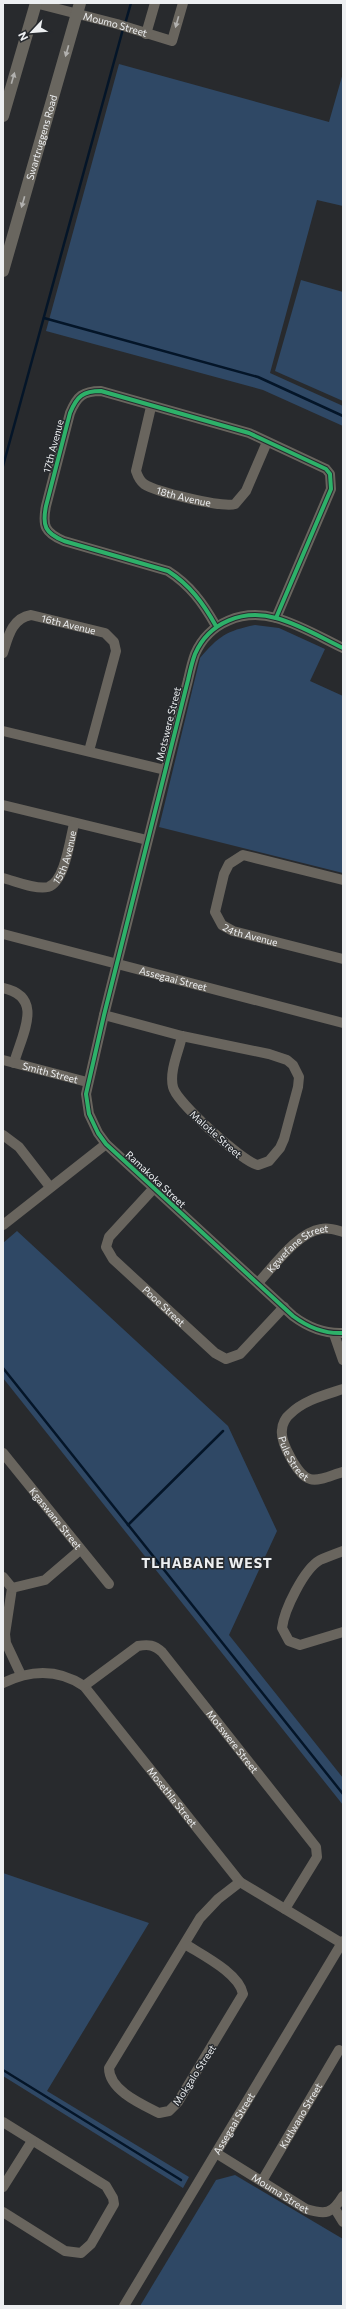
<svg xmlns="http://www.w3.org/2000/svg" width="346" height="2309" font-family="Commissioner,sans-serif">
<rect width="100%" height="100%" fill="#282a2d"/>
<g fill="#2f4865">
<polygon points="119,64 329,122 343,73 343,206 317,200 270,373 343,406 343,426 263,390 46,331"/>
<polygon points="301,280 343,292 343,401 275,371"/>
<path d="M255,625L279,628L325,649L310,681L343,696V873L159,827L200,658C219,636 226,631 255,625Z"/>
<polygon points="17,1231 228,1426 277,1531 229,1635 343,1778 343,1805 3,1378 3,1243"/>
<polygon points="3,1873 149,1923 47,2091 189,2177 183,2188 3,2076"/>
<polygon points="235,2175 343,2239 343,2306 140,2306 216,2180"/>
</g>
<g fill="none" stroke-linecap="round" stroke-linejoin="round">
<g stroke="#041528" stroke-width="2.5">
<polyline points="125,24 131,3"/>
<polyline points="44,318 258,377 343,416"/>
<polyline points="3,466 123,29"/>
<polyline points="3,1368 343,1794"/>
<polyline points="128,1525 223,1431"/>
<polyline points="3,2070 181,2180"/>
</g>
<g stroke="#69655e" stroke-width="10">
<path id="s1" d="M35,3L117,24L172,41L183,3"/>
<polyline points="146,34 155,3"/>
<path id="s2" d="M151,407L136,471C138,477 140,481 144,484C156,492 223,508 235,504L246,491L267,442"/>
<path d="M216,626C203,603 190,585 168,571L64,541C45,533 42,526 46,506L70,413C77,396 83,391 101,391L249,433L326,469L330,474L331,489L276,618"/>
<path d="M343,648C322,638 299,624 276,618C243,609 209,622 195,654C192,662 190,671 188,680L104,1015L86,1094L89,1114L98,1133L106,1144L293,1316C309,1328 324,1334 343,1333"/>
<path id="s3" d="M3,653C8,637 12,618 31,615L105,633L114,642L116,651L89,751"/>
<polyline points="3,731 165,770"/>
<polyline points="3,805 147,840"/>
<path id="s4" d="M3,878C15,881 36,890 48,887C65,882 70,839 74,824"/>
<path id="s5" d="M343,880L243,855L229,864L224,874L215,912L222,925L233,931L343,959"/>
<path id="s6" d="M3,934L343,1023"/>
<path d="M3,988C45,997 22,1034 14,1063"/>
<path d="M104,1015L182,1036L269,1054L287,1060L293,1065L299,1077L298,1087L284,1139L280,1148L269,1161L258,1165C243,1162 176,1102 173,1087C169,1071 179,1051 182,1036"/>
<path id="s7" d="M3,1060L87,1082"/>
<polyline points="3,1135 19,1147 50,1187"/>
<path id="s8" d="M154,1188L109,1237L106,1247L113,1259L215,1353L226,1359L240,1354L284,1307"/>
<polyline points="3,1225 106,1144"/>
<path id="s9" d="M258,1283C274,1266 298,1232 321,1229C329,1227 336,1230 343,1232"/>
<polyline points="334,1334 343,1360"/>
<path id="s10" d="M343,1389C325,1395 304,1400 290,1414C286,1417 282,1424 282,1430C280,1442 298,1476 310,1479C319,1482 334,1474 343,1472"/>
<path id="s11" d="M3,1453L109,1584"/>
<path d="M343,1551C335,1554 327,1557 320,1560C304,1569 284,1610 282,1628L289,1641L300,1645L343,1632"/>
<polyline points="3,1577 12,1588 5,1634 6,1643 21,1675"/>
<polyline points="12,1588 45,1580 80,1550"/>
<path id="s12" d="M3,1683C30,1670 57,1668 84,1686L240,1882L343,1944"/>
<path id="s13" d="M84,1686L138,1646C149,1644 154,1645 162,1652L316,1847L317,1857L285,1909"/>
<path d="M185,1944C202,1955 239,1973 243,1994L178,2102L169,2111L159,2113C141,2104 109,2090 109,2068L200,1918L218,1899L240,1882"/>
<polyline points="3,2122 106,2186 113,2198 114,2204 91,2244 81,2253 65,2251 3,2212"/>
<path id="s14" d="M216,2153L306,2209C326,2215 332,2214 343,2196"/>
<path id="s15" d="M262,2181L339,2050"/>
<polyline points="3,2187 32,2141"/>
<polyline points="335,2209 343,2222"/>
<path id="s16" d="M124,2306L343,1941"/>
</g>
<g stroke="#69665f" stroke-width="12">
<polyline points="3,116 36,3"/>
<path id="s17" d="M3,271L80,3"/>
</g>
<defs>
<g id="cycleway">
<path d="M216,626C203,603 190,585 168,571L64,541C45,533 42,526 46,506L70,413C77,396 83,391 101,391L249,433L326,469L330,474L331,489L276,618"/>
<path d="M343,648C322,638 299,624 276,618C243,609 209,622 195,654C192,662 190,671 188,680L104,1015L86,1094L89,1114L98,1133L106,1144L293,1316C309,1328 324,1334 343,1333"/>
</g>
</defs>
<use href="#cycleway" stroke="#272a2e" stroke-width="6"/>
<use href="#cycleway" stroke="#2db169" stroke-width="4"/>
</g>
<defs><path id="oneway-solid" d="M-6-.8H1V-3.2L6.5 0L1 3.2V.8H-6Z"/></defs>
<g fill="#b2b1af">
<use href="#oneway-solid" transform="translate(177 22) rotate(106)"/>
<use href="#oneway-solid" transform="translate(67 51) rotate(106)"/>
<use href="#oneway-solid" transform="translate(13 78) rotate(-74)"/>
<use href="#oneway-solid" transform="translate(23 202) rotate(106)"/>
</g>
<g text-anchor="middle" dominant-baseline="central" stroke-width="3" stroke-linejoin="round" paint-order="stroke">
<g font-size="10" fill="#edeff1" stroke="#272a2e">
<text stroke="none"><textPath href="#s1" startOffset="83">Moumo Street</textPath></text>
<text stroke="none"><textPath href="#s17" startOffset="139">Swartruggens Road</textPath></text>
<text transform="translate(53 446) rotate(-75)">17th Avenue</text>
<text stroke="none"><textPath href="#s2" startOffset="123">18th Avenue</textPath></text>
<text stroke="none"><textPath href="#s3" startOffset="89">16th Avenue</textPath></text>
<text transform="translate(168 724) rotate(-76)">Motswere Street</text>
<text stroke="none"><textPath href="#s4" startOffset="82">15th Avenue</textPath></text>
<text stroke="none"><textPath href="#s5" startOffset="215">24th Avenue</textPath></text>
<text stroke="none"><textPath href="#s6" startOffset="176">Assegaai Street</textPath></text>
<text stroke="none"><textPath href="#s7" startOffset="49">Smith Street</textPath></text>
<text transform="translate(216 1134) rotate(42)">Malotle Street</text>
<text transform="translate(156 1179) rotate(43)">Ramakoka Street</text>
<text stroke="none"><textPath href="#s9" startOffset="54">Kgwefane Street</textPath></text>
<text stroke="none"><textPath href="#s8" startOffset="160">Pooe Street</textPath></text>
<text stroke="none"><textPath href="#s10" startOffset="109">Pule Street</textPath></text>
<text stroke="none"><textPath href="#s11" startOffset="84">Kgaswane Street</textPath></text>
<text stroke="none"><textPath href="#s13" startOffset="207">Motswere Street</textPath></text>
<text stroke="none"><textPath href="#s12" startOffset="227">Mosethla Street</textPath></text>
<text transform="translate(194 2075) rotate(-57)">Mokgalo Street</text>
<text stroke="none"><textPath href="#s15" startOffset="76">Kutlwano Street</textPath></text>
<text stroke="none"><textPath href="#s16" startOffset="213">Assegaai Street</textPath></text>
<text stroke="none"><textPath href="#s14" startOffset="76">Mouma Street</textPath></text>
</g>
<g font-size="14" font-weight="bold" letter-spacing="1" fill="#edeff1" stroke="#272a2e">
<text x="207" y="1562">TLHABANE WEST</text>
</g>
</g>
<rect width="346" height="2309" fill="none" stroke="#edeff1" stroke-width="8"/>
<g transform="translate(32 32) rotate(244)" stroke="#272a2e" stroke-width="3" paint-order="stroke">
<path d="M0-3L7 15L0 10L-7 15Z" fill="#edeff1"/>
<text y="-6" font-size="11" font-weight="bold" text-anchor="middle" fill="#edeff1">N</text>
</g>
</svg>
